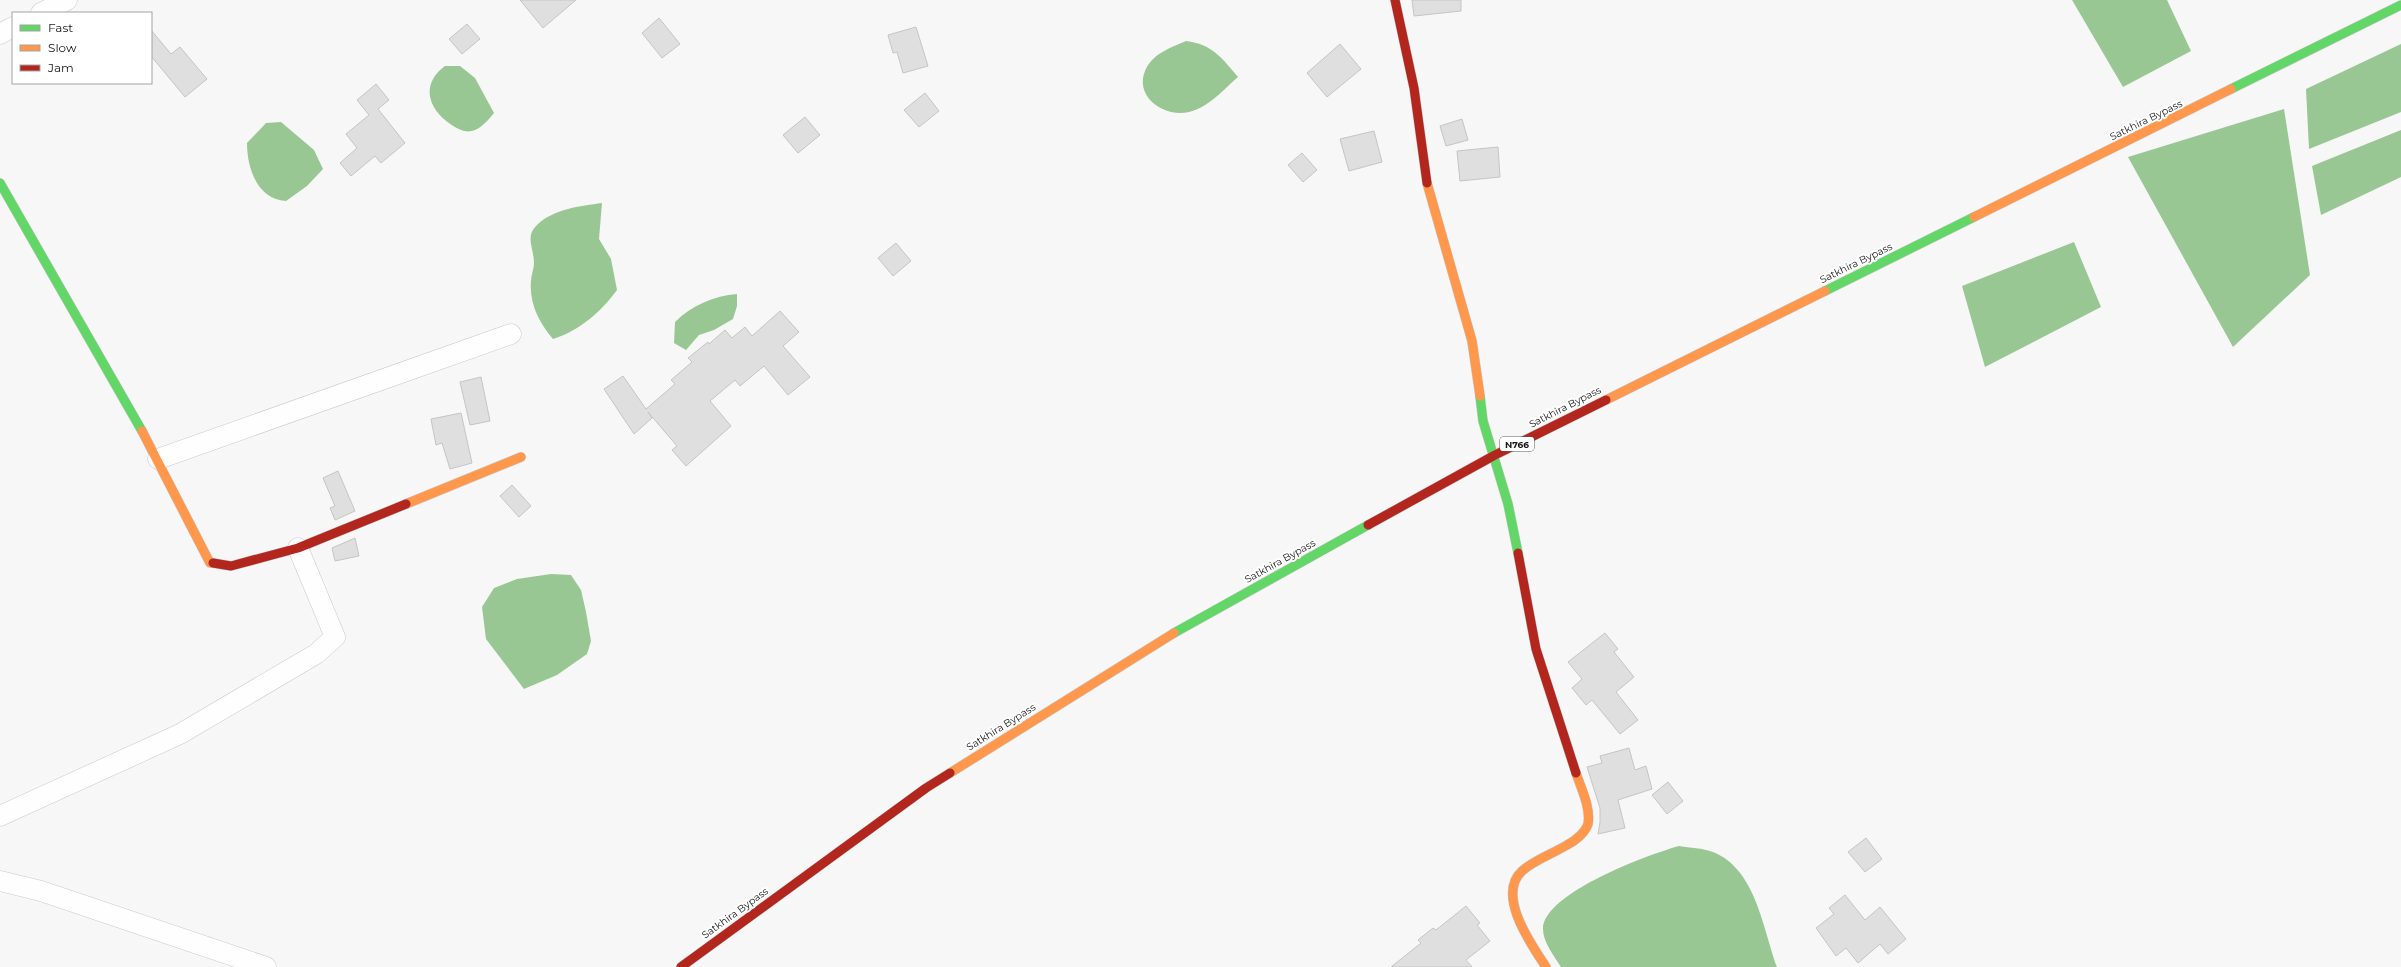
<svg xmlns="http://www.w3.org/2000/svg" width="2401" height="967" font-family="Montserrat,sans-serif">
<rect width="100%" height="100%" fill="#f6f7f6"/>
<g fill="#99c793">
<polygon points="2072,0 2167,0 2191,51 2123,87"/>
<path d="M1186,41C1212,44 1222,58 1238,77C1224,89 1208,108 1189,112C1162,118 1130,94 1148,65C1157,52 1172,47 1186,41Z"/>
<polygon points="2401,44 2401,112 2309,149 2306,89"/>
<path d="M445,66H460L475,78L494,113C477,134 467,138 445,120C426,104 423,82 445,66Z"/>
<polygon points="2284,109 2310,275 2233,347 2128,157"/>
<path d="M281,122L314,150L323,169L307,186L286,201C257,199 247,168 247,143L266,123Z"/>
<polygon points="2401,130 2401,177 2321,215 2312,166"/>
<path d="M602,203L599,239L611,259L617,290C601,312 579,331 553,339C539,323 529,303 531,281C531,275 534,269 534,263C534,249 525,237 536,226C552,209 581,206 602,203Z"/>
<polygon points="2074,242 2101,307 1985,367 1962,286"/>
<path d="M737,294V306L733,319L714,330L699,335L686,350L674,343L675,322C692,305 714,296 737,294Z"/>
<polygon points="551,574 571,575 581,590 586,612 591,641 587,654 557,675 524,689 486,639 482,607 494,588 517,579"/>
<path d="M1679,846C1690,848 1703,848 1713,852C1756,869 1763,929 1777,967H1561C1554,956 1543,942 1543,929C1543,893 1650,854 1679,846Z"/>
</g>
<g fill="#dedfde" stroke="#c4c6c4">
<polygon points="520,0 576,0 543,28"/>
<polygon points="1412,0 1461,0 1461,11 1414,16"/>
<polygon points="659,18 680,44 662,58 642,33"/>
<polygon points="467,24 480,39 462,54 449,39"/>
<polygon points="916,27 928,66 903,73 897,52 893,53 888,35"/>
<polygon points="151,30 171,54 180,47 207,79 185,97 151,56"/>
<polygon points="1340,44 1361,69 1327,97 1307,73"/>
<polygon points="376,84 389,100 378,109 405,143 381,163 375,156 351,176 340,163 357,148 346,134 369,115 357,100"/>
<polygon points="925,93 939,111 919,127 904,110"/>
<polygon points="805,117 820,135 798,153 783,135"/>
<polygon points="1462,119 1468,140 1446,146 1440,126"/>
<polygon points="1374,131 1382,162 1349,171 1340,139"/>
<polygon points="1498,147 1500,177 1460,181 1457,151"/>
<polygon points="1302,153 1317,170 1303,182 1288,165"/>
<polygon points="896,243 911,261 893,276 878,258"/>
<polygon points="780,311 799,332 783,346 810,377 788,395 764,366 740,386 735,380 710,401 731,426 686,466 672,450 677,446 648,412 652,418 634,434 604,389 623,376 646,409 675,384 671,380 692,362 688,358 708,342 709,344 725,330 732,338 745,327 752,336"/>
<polygon points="481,377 490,421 470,425 460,382"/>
<polygon points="461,413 472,463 450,469 442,443 436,445 431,419"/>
<polygon points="338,471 355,511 335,520 330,508 335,506 323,478"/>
<polygon points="512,485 531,506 519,517 500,496"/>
<polygon points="355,538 359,556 335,561 332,548"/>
<polygon points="1605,633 1618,649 1614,652 1634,677 1616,692 1638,720 1620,734 1592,700 1586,705 1572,688 1582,679 1568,662"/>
<polygon points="1629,748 1635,770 1646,766 1652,789 1618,800 1625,828 1598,834 1600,822 1600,808 1587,767 1602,763 1600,756"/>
<polygon points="1668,782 1683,801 1667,814 1652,795"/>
<polygon points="1866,838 1882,859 1865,872 1848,852"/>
<polygon points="1845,895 1865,920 1880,907 1906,939 1888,954 1880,944 1858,963 1846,948 1836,956 1816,928 1834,914 1829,908"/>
<polygon points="1466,906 1480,923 1477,925 1490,941 1466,960 1472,967 1391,967 1421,943 1418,940 1433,928 1436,930"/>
</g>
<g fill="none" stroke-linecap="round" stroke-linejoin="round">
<defs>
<g id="street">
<polyline points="41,13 67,0"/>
<polyline points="0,34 13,27"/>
<polyline points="158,459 511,334"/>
<polyline points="0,816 180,734 316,654 335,637 298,548"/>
<polyline points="0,881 41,891 266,967"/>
</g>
<g id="fast">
<polyline points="2231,89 2401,5"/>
<polyline points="0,183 142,431"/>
<polyline points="1825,291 1974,217"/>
<polyline points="1480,396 1483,421 1508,504 1518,553"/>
<polyline points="1174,633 1368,525"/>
</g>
<g id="slow">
<polyline points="1427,183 1472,341 1480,396"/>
<polyline points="1974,217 2231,89"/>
<polyline points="1606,400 1825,291"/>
<polyline points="142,431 210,563 213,563"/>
<polyline points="406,504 521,457"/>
<polyline points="950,773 1174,633"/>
<path d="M1546,967C1531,944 1496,895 1522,871C1534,860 1552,854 1567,845C1575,841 1585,833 1588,824C1591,808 1581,788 1576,773"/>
</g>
<g id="jam">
<polyline points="1395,0 1414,88 1427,183"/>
<polyline points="1368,525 1495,455 1606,400"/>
<polyline points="1518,553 1536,649 1576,773"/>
<polyline points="213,563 231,566 298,548 406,504"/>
<polyline points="681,967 926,788 950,773"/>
</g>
</defs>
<use href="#street" stroke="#c9cac9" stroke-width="21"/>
<use href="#fast" stroke="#c9cac9" stroke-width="10"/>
<use href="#slow" stroke="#c9cac9" stroke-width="10"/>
<use href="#jam" stroke="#c9cac9" stroke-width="10"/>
<use href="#street" stroke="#fefefe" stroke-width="20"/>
<use href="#fast" stroke="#63d668" stroke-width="9"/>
<use href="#slow" stroke="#ff974d" stroke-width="9"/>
<use href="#jam" stroke="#b3261e" stroke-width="9"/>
</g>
<g text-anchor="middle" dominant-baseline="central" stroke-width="4" stroke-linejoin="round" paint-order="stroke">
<rect fill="#fff" stroke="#5d5d5d" stroke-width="1" x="1500" y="437" width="34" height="14" rx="3"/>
<g font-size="9" font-weight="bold" fill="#171817">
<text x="1517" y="444">N766</text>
</g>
<g font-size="10" fill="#171817" stroke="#fff">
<text transform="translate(2146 120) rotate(-26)">Satkhira Bypass</text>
<text transform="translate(1856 263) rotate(-26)">Satkhira Bypass</text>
<text transform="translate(1565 407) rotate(-27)">Satkhira Bypass</text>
<text transform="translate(1280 561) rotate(-29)">Satkhira Bypass</text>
<text transform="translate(1001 727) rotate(-32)">Satkhira Bypass</text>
<text transform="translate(735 913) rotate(-36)">Satkhira Bypass</text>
</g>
</g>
<rect x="12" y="12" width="140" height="72" fill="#ffffff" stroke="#a2a3a2"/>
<rect x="20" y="25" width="20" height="6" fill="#63d668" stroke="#a2a3a2"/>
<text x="48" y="32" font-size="12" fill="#171817">Fast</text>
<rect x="20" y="45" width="20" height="6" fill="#ff974d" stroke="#a2a3a2"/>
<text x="48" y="52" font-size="12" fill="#171817">Slow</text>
<rect x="20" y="65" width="20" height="6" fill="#b3261e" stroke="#a2a3a2"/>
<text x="48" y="72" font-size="12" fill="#171817">Jam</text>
</svg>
